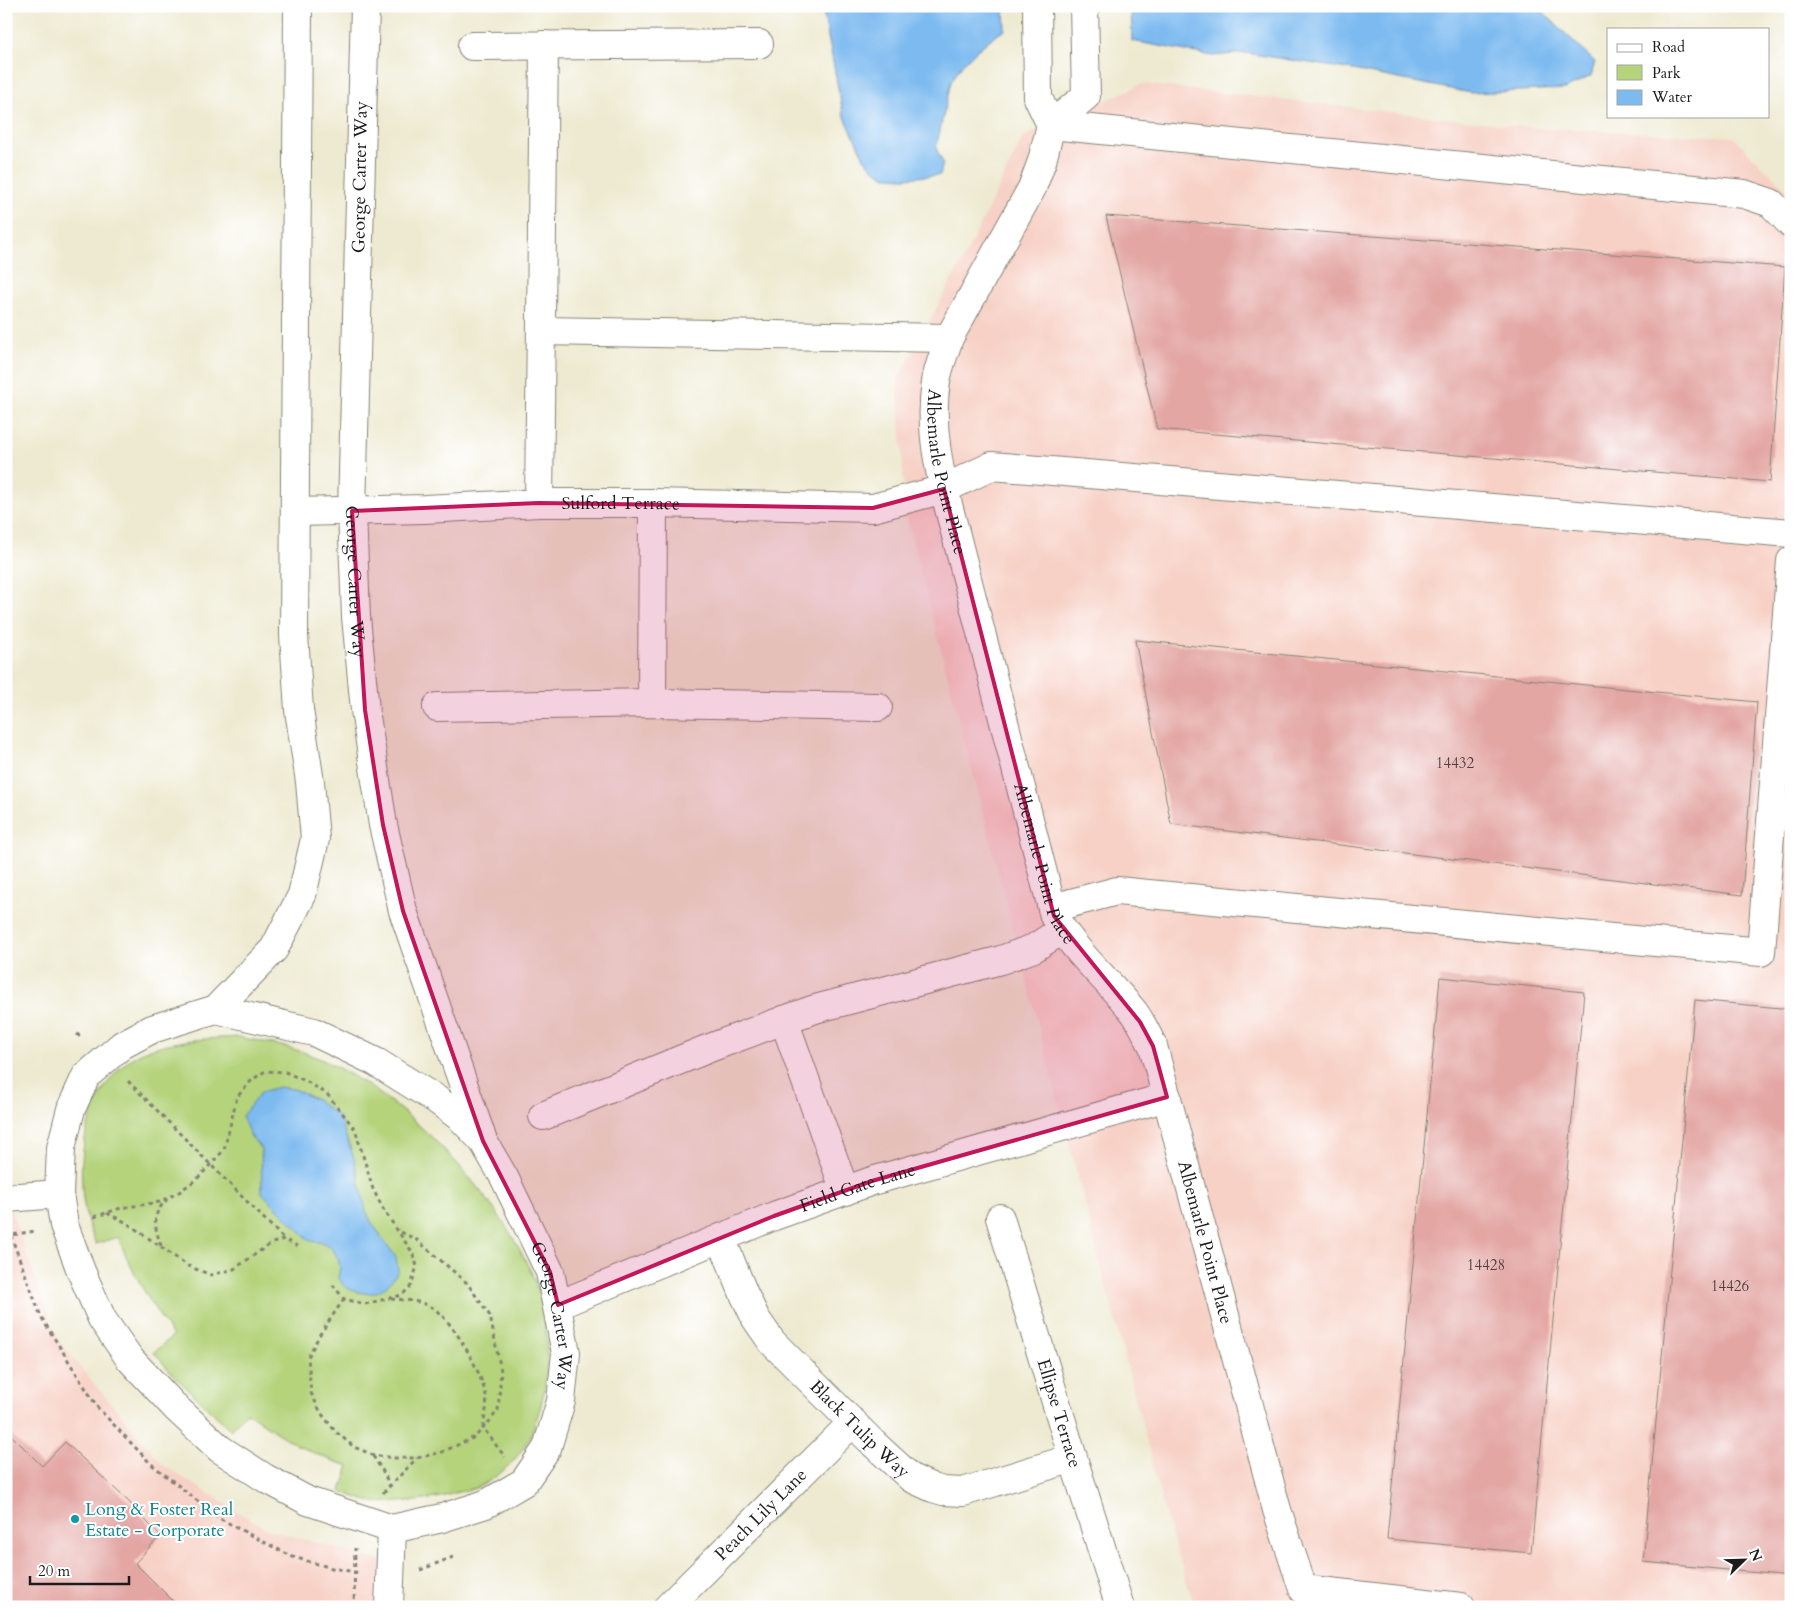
<svg xmlns="http://www.w3.org/2000/svg" width="1797" height="1613" font-family="Cardo,serif">
<rect width="100%" height="100%" fill="#fff"/>
<filter id="ink" filterUnits="userSpaceOnUse"><feTurbulence type="fractalNoise" baseFrequency=".02" numOctaves="2"/><feDisplacementMap in="SourceGraphic" scale="10" xChannelSelector="R" yChannelSelector="G"/><feConvolveMatrix kernelMatrix="1 2 1 2 8 2 1 2 1" color-interpolation-filters="sRGB"/></filter>
<filter id="wash" filterUnits="userSpaceOnUse"><feTurbulence type="fractalNoise" baseFrequency=".0096" numOctaves="4" result="noise"/><feDisplacementMap in="SourceGraphic" scale="20" xChannelSelector="R" yChannelSelector="G"/><feGaussianBlur stdDeviation="1.12" result="paint"/><feColorMatrix in="noise" values="0 0 0 0 0 0 0 0 0 0 0 0 0 0 0 0 0 1.4 0 .05"/><feComposite in="paint" operator="in"/></filter>
<g filter="url(#wash)">
<rect width="100%" height="100%" fill="#eeead1"/>
<g fill="#f7d1c6">
<polygon points="1142,84 1534,128 1733,137 1791,194 1791,1607 1195,1607 1169,1528 905,512 898,379 967,252 1023,137"/>
<polygon points="6,1199 59,1342 163,1465 266,1529 389,1563 391,1607 6,1607"/>
</g>
<path fill="#b4d37a" stroke="#68784b" d="M238,1037C263,1042 289,1046 313,1056C401,1091 499,1194 535,1281C550,1319 551,1377 538,1415C535,1422 533,1431 530,1437C520,1456 503,1474 484,1484C477,1489 467,1490 458,1492C433,1500 416,1502 390,1502C385,1502 379,1503 374,1502C363,1501 351,1495 341,1491L349,1466C306,1453 283,1438 247,1412L231,1430L173,1375L154,1352L173,1336C150,1303 133,1274 118,1237L96,1244C93,1236 89,1228 87,1219C73,1164 85,1087 137,1055C163,1040 208,1039 238,1037Z"/>
<g fill="#7cbaf0" stroke="#4c6b86">
<polygon points="822,6 1004,6 1005,30 992,38 976,51 961,66 951,82 936,148 943,163 940,175 905,178 886,177 873,169 864,158 843,113"/>
<polygon points="1131,6 1537,6 1595,62 1591,76 1565,89 1471,93 1353,70 1246,53 1213,56 1132,41"/>
<path d="M279,1087L294,1089L317,1100L339,1117L354,1158L366,1211L373,1225L396,1257L398,1271C393,1279 388,1286 379,1291C371,1296 353,1292 345,1287C343,1285 340,1280 338,1277L340,1268L338,1258L330,1246L324,1243L310,1241L262,1193L261,1149L250,1135L242,1116L261,1092Z"/>
</g>
<g id="blocks">
<g fill="#e3a6a3">
<polygon points="1106,216 1785,267 1770,482 1157,429"/>
<polygon points="1135,640 1757,702 1742,895 1171,824"/>
<polygon points="1440,977 1584,992 1531,1553 1387,1539"/>
<polygon points="1695,1000 1791,1009 1791,1576 1643,1562"/>
<polygon points="6,1430 42,1466 65,1442 128,1501 160,1536 135,1563 179,1607 6,1607"/>
</g>
</g>
</g>
<g filter="url(#ink)">
<use href="#blocks" fill-opacity="0" stroke="#858376" stroke-width="1"/>
<g fill="none" stroke-linecap="round" stroke-linejoin="round">
<defs>
<g id="minor">
<path id="s1" d="M365,6L352,511L356,617L365,710L383,825L403,911L481,1135"/>
<polyline points="1037,6 1038,98 1051,125"/>
<path id="s2" d="M1084,6L1086,96L1051,125L1042,161L1032,188L949,338C945,352 938,367 936,382C930,418 936,455 944,489L1054,916C1075,953 1108,980 1134,1012C1142,1023 1147,1035 1153,1046L1277,1510L1303,1589L1461,1607"/>
<polyline points="472,46 759,44"/>
<polyline points="1051,125 1744,194 1771,203 1791,224"/>
<polyline points="541,331 949,338"/>
<polyline points="539,503 544,45"/>
<path id="s3" d="M296,512L425,509L539,503H653L873,508L944,489L992,466L1791,533"/>
<polyline points="652,703 653,503"/>
<polyline points="437,707 652,703 878,707"/>
<polyline points="1052,908 1117,891 1761,952 1791,561"/>
<path id="s4" d="M216,1009L314,1032L376,1062L437,1100L461,1118L483,1141L504,1177L550,1272L566,1353L561,1401L547,1448L524,1482L486,1504L442,1518L392,1529L308,1501L265,1478L220,1449L176,1408L130,1359L102,1319L81,1271L64,1225L59,1194L61,1148L71,1109L86,1076L122,1045L152,1029L216,1009L274,949L302,895L315,839L310,782L299,710L294,635L298,6"/>
<polyline points="784,1020 845,1191"/>
<polyline points="543,1116 707,1049 784,1020 815,1009 1001,960 1034,948 1062,930"/>
<polyline points="6,1198 59,1194"/>
<path id="s5" d="M1000,1218L1073,1458L1120,1607"/>
<path id="s6" d="M721,1238L744,1294L756,1319L772,1342L874,1444L911,1478L933,1488L943,1491L963,1492L1073,1458"/>
<path id="s7" d="M558,1305L774,1216L872,1181L1167,1097"/>
<polyline points="389,1607 392,1529"/>
<path id="s8" d="M668,1607L853,1422"/>
</g>
</defs>
<use href="#minor" stroke="#858376" stroke-width="30"/>
<g stroke="#858376" stroke-width="3" stroke-dasharray="4 4" stroke-linecap="butt">
<polyline points="77,1034 83,1039"/>
<polyline points="128,1081 284,1239"/>
<polyline points="107,1213 127,1223 188,1266 211,1275 234,1269 270,1244 284,1239 297,1246"/>
<polyline points="94,1217 121,1208 160,1202 179,1192 198,1178 224,1150 237,1097 252,1080 265,1071 285,1072 306,1081 327,1094 355,1129 373,1189 383,1209 412,1252 417,1266 411,1286 402,1295 365,1304 344,1299 333,1285"/>
<polyline points="8,1228 41,1317 98,1408 150,1463 219,1518 258,1539 293,1557 332,1568 360,1573"/>
<polyline points="6,1236 35,1231"/>
<path d="M161,1246C155,1227 150,1215 167,1200"/>
<polyline points="344,1299 320,1334 308,1357 311,1393 321,1413 336,1432 354,1447 373,1455 395,1458 417,1458 442,1452 475,1437 489,1422 498,1410 501,1371 490,1316 467,1283 417,1240 397,1230"/>
<path d="M391,1299C406,1300 420,1300 433,1308C454,1322 482,1372 486,1397C488,1407 484,1418 483,1428L505,1457"/>
<polyline points="373,1456 384,1473 390,1487"/>
<polyline points="383,1493 417,1458"/>
<polyline points="420,1570 453,1557"/>
<polyline points="354,1607 355,1548"/>
</g>
<use href="#minor" stroke="#fff" stroke-width="28"/>
</g>
</g>
<path fill="#c2185b" fill-opacity="0.2" stroke="#c2185b" stroke-width="4" stroke-linejoin="round" d="M944,489L1054,916L1140,1022L1153,1046L1167,1097L872,1181L774,1216L558,1305L550,1272L483,1141L403,911L383,825L365,710L352,511L539,503L873,508Z"/>
<circle fill="#0f9aa8" stroke="#fff" stroke-width="2" cx="75" cy="1519" r="5"/>
<g text-anchor="middle" dominant-baseline="central" stroke-width="4" stroke-linejoin="round" paint-order="stroke">
<g font-size="15" fill="#4e3e3e">
<text x="1455" y="763">14432</text>
<text x="1486" y="1265">14428</text>
<text x="1730" y="1286">14426</text>
</g>
<g font-size="18" fill="#1c1c1c" stroke="#fff">
<text transform="translate(360 177) rotate(-89)">George Carter Way</text>
<text stroke="none"><textPath href="#s2" startOffset="510">Albemarle Point Place</textPath></text>
<text stroke="none"><textPath href="#s3" startOffset="325">Sulford Terrace</textPath></text>
<text stroke="none"><textPath href="#s1" startOffset="576">George Carter Way</textPath></text>
<text stroke="none"><textPath href="#s2" startOffset="915">Albemarle Point Place</textPath></text>
<text stroke="none"><textPath href="#s7" startOffset="322">Field Gate Lane</textPath></text>
<text stroke="none"><textPath href="#s2" startOffset="1335">Albemarle Point Place</textPath></text>
<text stroke="none"><textPath href="#s4" startOffset="494">George Carter Way</textPath></text>
<text stroke="none"><textPath href="#s5" startOffset="204">Ellipse Terrace</textPath></text>
<text stroke="none"><textPath href="#s6" startOffset="240">Black Tulip Way</textPath></text>
<text stroke="none"><textPath href="#s8" startOffset="131">Peach Lily Lane</textPath></text>
</g>
<g font-size="18" fill="#0d838f" stroke="#fff" text-anchor="start">
<text x="85" y="1509">Long &amp; Foster Real<tspan x="85" dy="21">Estate - Corporate</tspan></text>
</g>
</g>
<rect width="1797" height="1613" fill="none" stroke="#fff" stroke-width="25"/>
<rect x="1607" y="28" width="162" height="90" fill="#ffffff" stroke="#a4a4a4"/>
<rect x="1617" y="44" width="25" height="8" fill="#ffffff" stroke="#a4a4a4"/>
<text x="1652" y="52" font-size="15" fill="#1c1c1c">Road</text>
<rect x="1617" y="65" width="25" height="15" fill="#b4d37a" stroke="#a4a4a4"/>
<text x="1652" y="78" font-size="15" fill="#1c1c1c">Park</text>
<rect x="1617" y="90" width="25" height="15" fill="#7cbaf0" stroke="#a4a4a4"/>
<text x="1652" y="102" font-size="15" fill="#1c1c1c">Water</text>
<g transform="translate(1744 1560) rotate(67)" stroke="#ffffff" stroke-width="4" paint-order="stroke">
<path d="M0-4L9 19L0 12L-9 19Z" fill="#1c1c1c"/>
<text y="-8" font-size="14" font-weight="bold" text-anchor="middle" fill="#1c1c1c">N</text>
</g>
<path d="M30 1576v8h99v-8" fill="none" stroke="#1c1c1c" stroke-width="2.5"/>
<text x="38" y="1576" font-size="15" fill="#1c1c1c" stroke="#ffffff" stroke-width="4" paint-order="stroke">20 m</text>
</svg>
